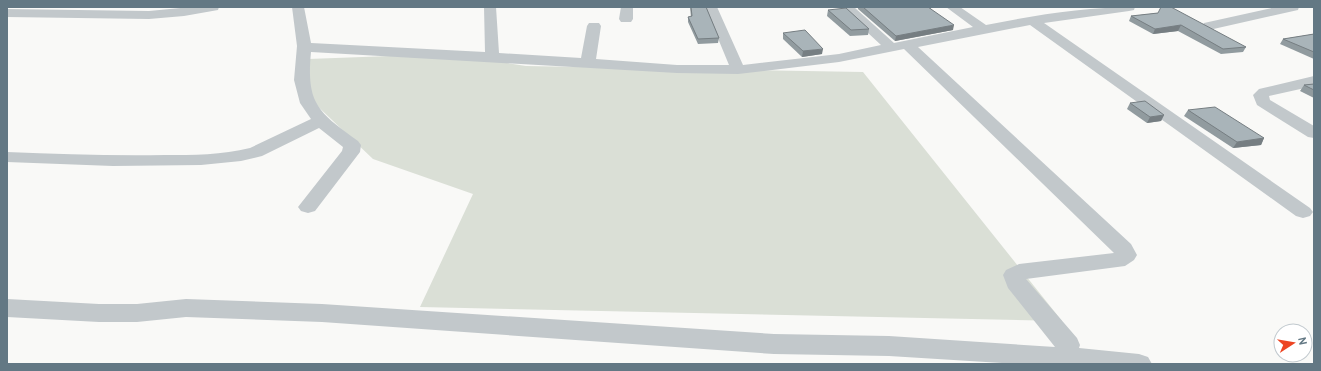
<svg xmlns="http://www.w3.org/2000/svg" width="1321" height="371" font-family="Overpass,sans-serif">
<rect width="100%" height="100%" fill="#f9f9f7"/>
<polygon fill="#dadfd6" points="417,55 482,59 526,66 863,72 1062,321 420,307 473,194 373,159 310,99 308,59"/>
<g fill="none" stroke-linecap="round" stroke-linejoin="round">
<g fill="#c2c8cb" fill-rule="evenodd">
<polygon points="191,7 219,7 218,10 184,16 149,19 7,17 7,9 149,11"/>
<path d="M292,7H304L311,43L485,52L484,7H496L499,53L581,58L587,26L589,23H599L601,26L596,59L677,65H729L705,7H717L743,65L839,54L881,45L840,7H854L894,43L973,27L946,7H960L986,25C1036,15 1085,7 1135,7L1134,10L1129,11L1044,23L1310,208L1313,212L1310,216L1303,218L1296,216L1030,25L918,47L1131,244L1137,255L1134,260L1125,266L1026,279L1077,338L1080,345L1079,348L1139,354L1148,357L1152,364H1019L889,356L774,354L322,322L186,317L137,322H99L7,317V299L99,304H137L186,299L322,304L774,334L889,336L1055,347L1008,288L1003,275L1006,270L1019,264L1114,253L904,49L839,62L738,74L677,73L311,52C306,104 318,112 358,141L361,145L360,152L315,211L308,213L301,211L298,207L342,151L343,147L319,128L262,156L241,161L201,165L113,166L7,162V152C60,154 112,156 165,155C193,155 222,155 250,148L311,119L300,103L294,80L297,46Z"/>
<polygon points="621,7 633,7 633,19 631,22 621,22 619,19"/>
<polygon points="1276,7 1299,7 1298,10 1209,30 1204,29 1202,26 1204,23"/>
<polygon points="1314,76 1314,86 1269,96 1270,100 1314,126 1314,138 1308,137 1257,105 1253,95 1259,89"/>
</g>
</g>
<g fill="#919b9f">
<polygon points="690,7 706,7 719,38 718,43 698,44 688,22 688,17 691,17"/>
<polygon points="858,7 931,7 931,9 953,30 895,41 858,9"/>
<polygon points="828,10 869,29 868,35 850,36 827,16"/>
<polygon points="1158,13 1246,47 1243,52 1221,54 1178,31 1153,34 1129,21 1131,16"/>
<polygon points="783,33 822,54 802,57 783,39"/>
<polygon points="1314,34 1314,59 1280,44 1283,39"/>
<polygon points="1314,84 1314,98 1300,91 1304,85"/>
<polygon points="1130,103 1164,115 1161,121 1147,123 1127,109"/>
<polygon points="1188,110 1264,138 1261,145 1233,148 1184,116"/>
</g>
<g fill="#767e82">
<polygon points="954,25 953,30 895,41 896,36"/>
<polygon points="1181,25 1178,31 1153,34 1155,29"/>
<polygon points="823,49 822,54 802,57 803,51"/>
<polygon points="1164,115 1161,121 1147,123 1150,117"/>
<polygon points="1264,138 1261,145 1233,148 1237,142"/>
</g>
<g fill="#a9b4b9" stroke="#767e82">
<polygon points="691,7 706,7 719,38 698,39 688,17 692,16"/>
<polygon points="863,7 928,7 954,25 896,36"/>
<polygon points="1161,7 1171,7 1246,47 1223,49 1181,25 1155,29 1131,16 1158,13"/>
<polygon points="846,8 869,29 851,30 828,10"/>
<polygon points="805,30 823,49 803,51 783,33"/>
<polygon points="1314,34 1314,52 1283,39"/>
<polygon points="1314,84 1314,90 1304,85"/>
<polygon points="1145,101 1164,115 1150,117 1130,103"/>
<polygon points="1215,107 1264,138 1237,142 1188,110"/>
</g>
<rect width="1321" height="371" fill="none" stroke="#637884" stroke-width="16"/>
<g transform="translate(1293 343) rotate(78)"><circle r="19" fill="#ffffff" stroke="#c1c9ce"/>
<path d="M0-3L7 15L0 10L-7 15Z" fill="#ed4523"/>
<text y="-6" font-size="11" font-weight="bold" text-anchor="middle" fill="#637884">N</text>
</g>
</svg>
